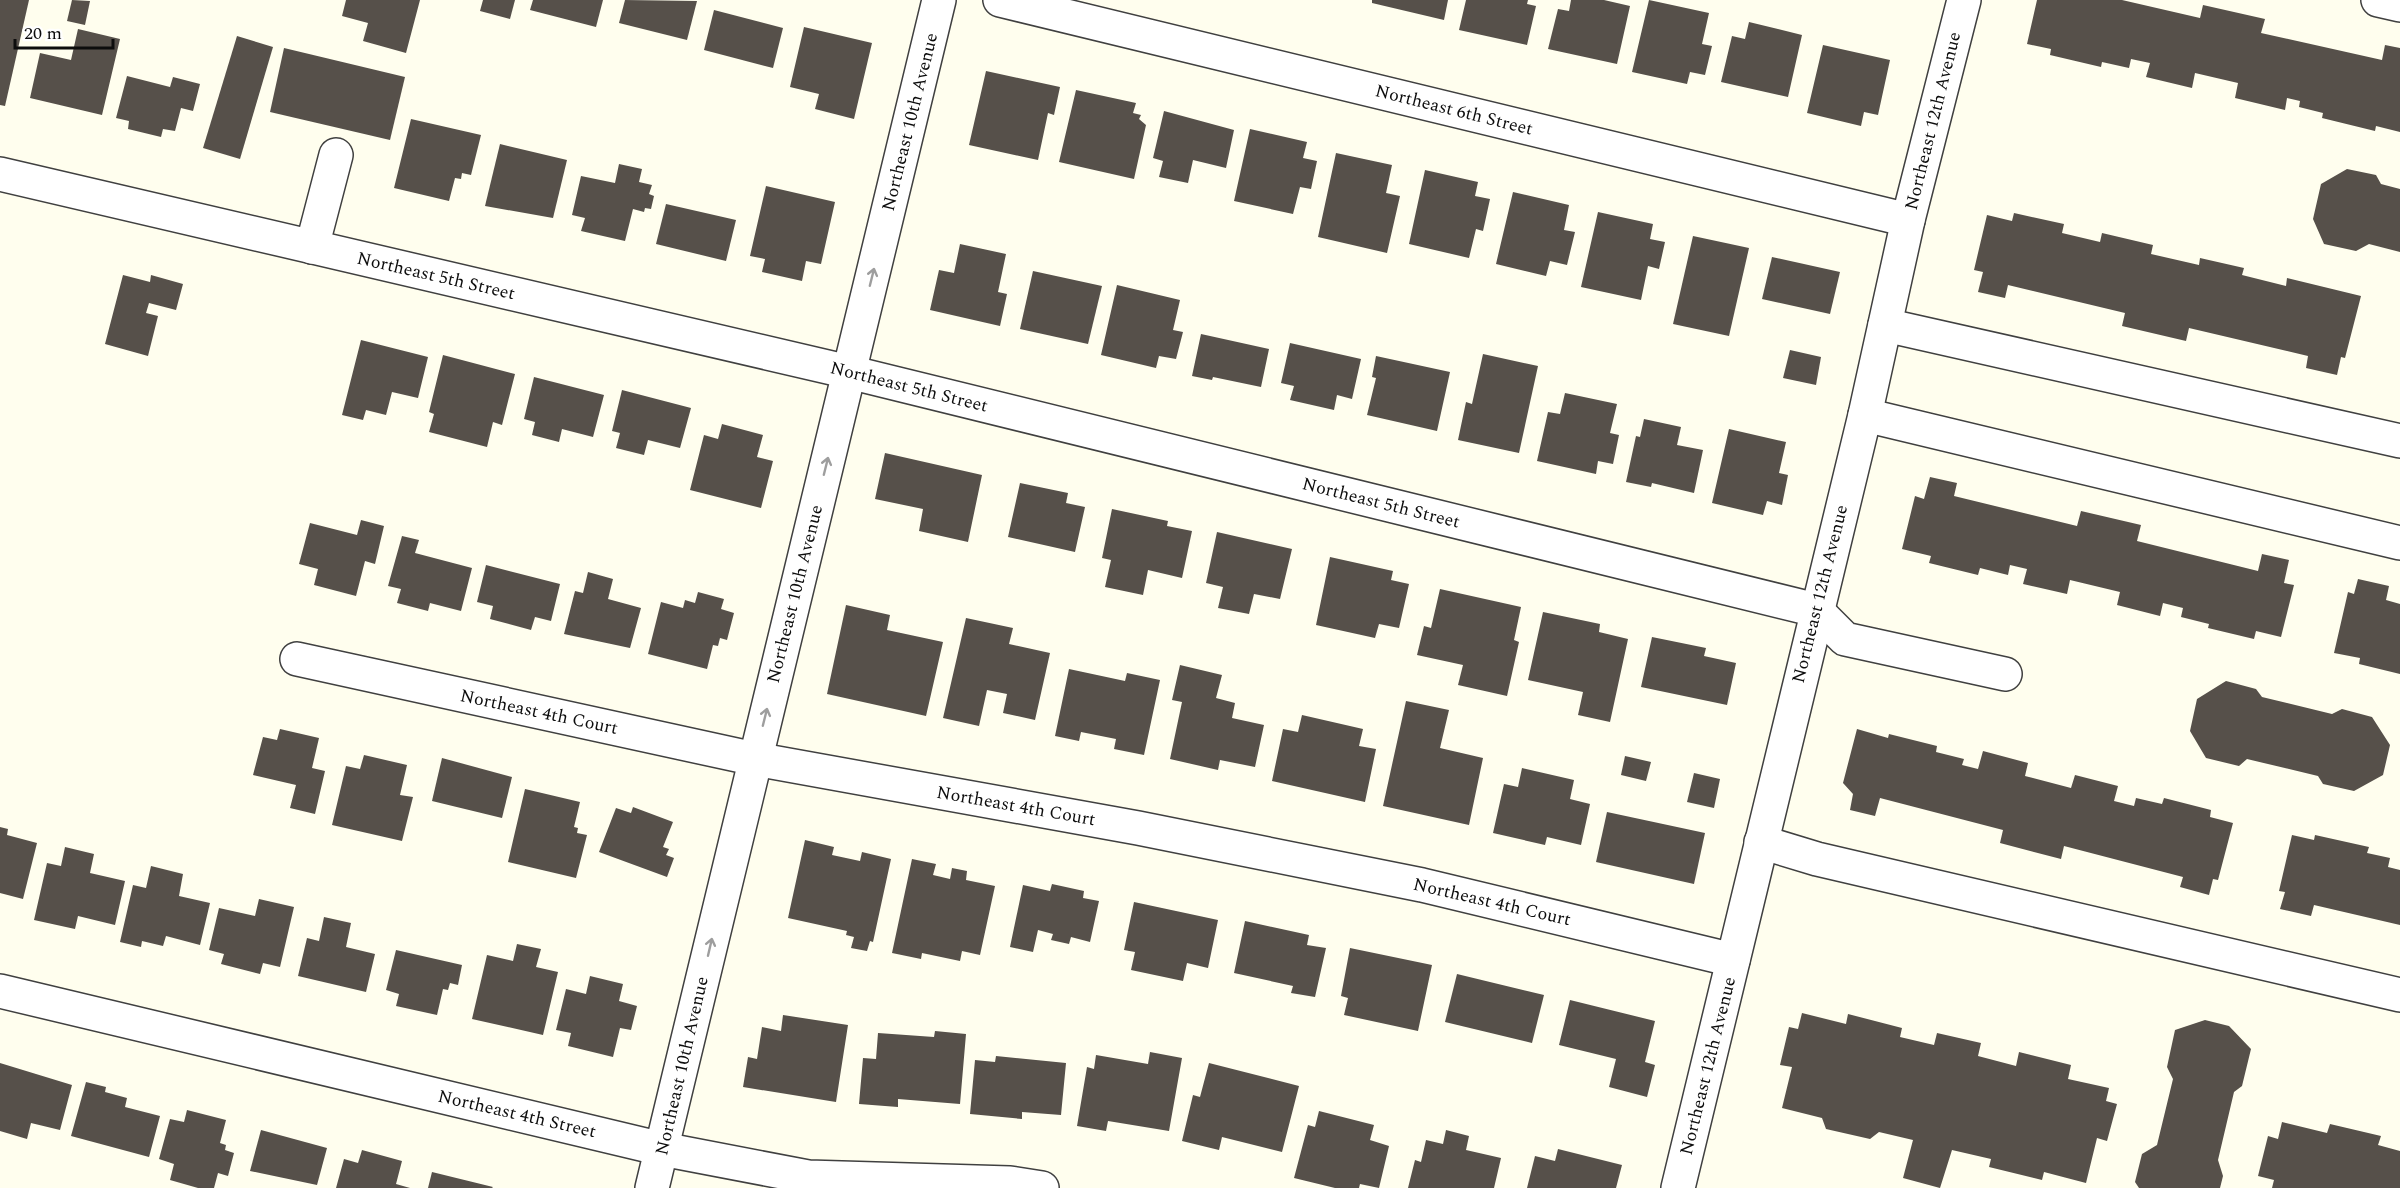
<svg xmlns="http://www.w3.org/2000/svg" width="2400" height="1188" font-family="Spectral,serif">
<rect width="100%" height="100%" fill="#fffeee"/>
<g fill="#56504a">
<polygon points="0,0 29,0 5,106 0,105"/>
<polygon points="72,0 90,1 85,25 67,21"/>
<polygon points="346,0 420,0 406,53 363,41 368,23 342,16"/>
<polygon points="483,0 515,0 510,19 480,11"/>
<polygon points="533,0 603,0 596,27 530,10"/>
<polygon points="625,0 697,1 687,40 619,23"/>
<polygon points="1372,0 1448,0 1444,20 1372,3"/>
<polygon points="1466,0 1528,0 1527,4 1536,6 1527,45 1459,30"/>
<polygon points="1571,0 1604,0 1630,6 1617,64 1548,49 1558,9 1569,11"/>
<polygon points="1649,0 1709,13 1702,44 1712,46 1705,75 1690,72 1687,84 1632,72"/>
<polygon points="2037,0 2122,0 2200,18 2203,5 2265,19 2261,33 2382,60 2385,45 2400,48 2400,132 2376,126 2375,131 2322,118 2323,113 2299,107 2300,101 2287,98 2285,110 2235,98 2238,83 2195,73 2192,88 2146,77 2150,63 2131,59 2129,68 2102,62 2101,67 2050,55 2051,49 2027,44"/>
<polygon points="714,10 783,28 773,68 704,50"/>
<polygon points="1749,22 1802,35 1788,97 1721,82 1732,36 1745,39"/>
<polygon points="804,27 872,43 854,119 815,109 819,94 790,87"/>
<polygon points="78,29 120,39 102,115 30,98 40,53 71,60"/>
<polygon points="237,36 273,47 240,159 203,148"/>
<polygon points="1823,45 1890,60 1878,115 1864,112 1861,126 1807,113"/>
<polygon points="284,48 405,77 390,140 270,112"/>
<polygon points="986,71 1060,87 1054,115 1048,113 1038,160 969,145"/>
<polygon points="127,76 170,87 173,77 200,84 193,111 181,108 175,131 163,129 161,137 128,129 129,121 116,118"/>
<polygon points="1076,90 1136,103 1133,113 1141,115 1139,119 1146,125 1134,179 1059,162"/>
<polygon points="1164,111 1234,130 1226,168 1193,160 1188,183 1159,177 1163,161 1153,158"/>
<polygon points="411,119 481,135 471,175 462,173 461,179 455,178 449,201 394,188"/>
<polygon points="1250,129 1307,142 1303,158 1317,161 1311,189 1300,187 1293,214 1234,201"/>
<polygon points="500,144 567,160 553,218 485,206"/>
<polygon points="1336,153 1392,165 1386,193 1400,196 1387,253 1318,237"/>
<polygon points="619,164 642,169 639,182 652,185 649,194 654,196 651,209 645,208 644,212 633,209 625,241 581,231 585,218 572,215 581,176 615,183"/>
<polygon points="2347,169 2376,175 2381,184 2400,189 2400,252 2369,244 2356,251 2324,244 2313,219 2321,184"/>
<polygon points="1425,170 1478,182 1475,196 1490,199 1483,231 1476,229 1469,258 1409,244"/>
<polygon points="766,186 835,202 821,264 806,261 802,281 762,272 765,259 750,256"/>
<polygon points="1513,192 1569,205 1564,230 1575,232 1567,265 1550,261 1546,276 1496,264"/>
<polygon points="666,204 736,220 726,261 656,244"/>
<polygon points="1598,212 1653,224 1650,239 1665,242 1659,269 1648,266 1641,300 1581,287"/>
<polygon points="2014,213 2064,224 2062,233 2100,242 2102,233 2153,245 2151,254 2199,265 2200,258 2244,268 2242,275 2286,286 2287,278 2361,296 2345,358 2341,357 2337,375 2306,368 2308,356 2189,328 2186,341 2122,326 2125,313 2008,285 2005,298 1978,292 1983,272 1974,270 1987,215 2012,221"/>
<polygon points="1693,236 1749,248 1729,336 1673,324"/>
<polygon points="960,244 1006,254 998,292 1007,294 1000,326 930,310 939,270 954,273"/>
<polygon points="1772,257 1840,272 1830,314 1762,299"/>
<polygon points="1033,271 1102,286 1088,344 1020,329"/>
<polygon points="123,275 150,282 151,275 183,284 176,310 149,303 146,313 158,316 148,356 105,344"/>
<polygon points="1117,285 1180,300 1173,330 1183,332 1176,359 1159,356 1156,368 1101,355"/>
<polygon points="1201,334 1269,349 1261,387 1213,377 1212,380 1192,376"/>
<polygon points="361,340 428,357 418,398 392,392 386,415 366,410 363,420 342,415"/>
<polygon points="1290,343 1361,359 1352,399 1337,395 1334,410 1290,400 1294,386 1281,383"/>
<polygon points="1790,350 1821,357 1816,385 1783,378"/>
<polygon points="1483,354 1538,366 1519,453 1458,440 1466,402 1472,404"/>
<polygon points="443,355 515,374 502,425 493,422 487,447 429,432 434,414 429,412"/>
<polygon points="1376,356 1450,372 1437,431 1367,415 1376,378 1372,377"/>
<polygon points="534,377 604,395 593,437 562,429 559,442 532,435 535,422 524,419"/>
<polygon points="622,390 691,408 680,448 648,440 644,455 616,448 620,433 612,431"/>
<polygon points="1565,393 1617,404 1610,433 1619,435 1613,464 1598,461 1596,474 1537,461 1548,412 1560,414"/>
<polygon points="1644,419 1681,427 1677,445 1703,450 1694,493 1652,483 1651,487 1626,482 1636,436 1640,437"/>
<polygon points="722,424 763,435 757,457 773,461 761,508 690,490 704,435 718,439"/>
<polygon points="1729,429 1786,442 1779,473 1788,475 1782,505 1767,501 1763,515 1712,503"/>
<polygon points="885,453 982,475 968,542 919,531 923,509 875,499"/>
<polygon points="1930,477 1957,483 1954,496 2077,526 2081,511 2141,525 2137,541 2258,571 2262,554 2289,560 2284,583 2294,585 2281,637 2256,631 2254,639 2208,628 2209,624 2181,617 2183,608 2163,603 2160,616 2117,605 2120,592 2070,580 2067,594 2023,584 2027,569 2010,565 2008,575 1980,568 1978,575 1929,563 1931,556 1902,549 1915,496 1924,499"/>
<polygon points="1020,483 1068,493 1066,503 1085,507 1075,552 1008,537"/>
<polygon points="1112,509 1168,521 1167,526 1192,531 1182,578 1148,570 1143,595 1105,587 1111,560 1102,558"/>
<polygon points="361,520 384,526 375,564 365,561 356,596 314,585 318,569 299,564 310,523 357,535"/>
<polygon points="1217,532 1292,549 1280,599 1254,594 1249,614 1218,608 1223,587 1206,583"/>
<polygon points="402,536 419,540 415,553 472,568 461,611 430,603 428,611 397,603 401,589 388,586"/>
<polygon points="1330,557 1393,571 1391,580 1409,584 1399,628 1379,624 1375,638 1316,625"/>
<polygon points="486,565 560,584 551,621 535,617 531,630 490,619 493,606 477,602"/>
<polygon points="588,572 613,579 608,599 641,608 630,648 564,634 575,591 583,593"/>
<polygon points="2358,579 2389,586 2386,600 2400,604 2400,674 2359,664 2360,658 2334,653 2348,592 2354,594"/>
<polygon points="1440,589 1521,607 1514,640 1519,642 1507,696 1458,685 1463,665 1417,655 1424,626 1431,628"/>
<polygon points="698,592 724,599 721,609 734,613 727,640 720,638 718,646 713,645 707,669 648,654 661,602 683,608 685,600 695,603"/>
<polygon points="846,605 890,615 887,630 943,642 926,716 827,694"/>
<polygon points="1543,612 1600,624 1599,632 1628,639 1610,722 1578,715 1583,692 1528,680"/>
<polygon points="966,618 1013,628 1009,644 1050,653 1035,720 1003,713 1007,694 987,690 979,726 943,718"/>
<polygon points="1652,637 1706,648 1704,656 1736,663 1727,705 1641,687"/>
<polygon points="1180,665 1222,675 1216,698 1235,703 1232,718 1264,725 1255,767 1220,760 1218,770 1170,759 1182,702 1172,700"/>
<polygon points="1069,669 1125,681 1127,673 1160,680 1144,755 1114,749 1116,739 1081,732 1079,741 1055,736"/>
<polygon points="2226,681 2256,689 2262,697 2332,714 2342,709 2372,717 2390,745 2383,775 2354,791 2323,784 2318,776 2247,759 2239,766 2206,758 2190,731 2197,699"/>
<polygon points="1406,701 1449,710 1440,748 1483,758 1469,825 1383,806"/>
<polygon points="1302,715 1363,729 1359,746 1376,749 1365,802 1272,781 1283,729 1298,732"/>
<polygon points="280,729 319,738 312,768 325,771 315,814 290,808 296,785 253,775 263,737 277,740"/>
<polygon points="1857,729 1888,738 1889,734 1937,746 1936,752 1964,759 1962,765 1978,769 1983,751 2028,763 2025,776 2071,788 2075,775 2118,786 2114,801 2134,806 2136,798 2162,804 2164,798 2211,810 2210,817 2233,823 2218,880 2213,879 2209,895 2180,887 2183,877 2064,846 2061,859 2000,843 2003,830 1880,798 1875,816 1850,810 1853,794 1843,783"/>
<polygon points="364,755 407,765 400,795 413,797 402,841 332,825 346,766 360,769"/>
<polygon points="1625,756 1651,762 1646,781 1621,775"/>
<polygon points="442,758 512,777 502,818 432,801"/>
<polygon points="1522,768 1574,780 1570,799 1590,804 1581,845 1547,837 1545,845 1493,833 1504,784 1518,787"/>
<polygon points="1694,773 1720,779 1714,808 1687,802"/>
<polygon points="525,789 580,802 574,827 578,828 577,833 587,835 576,878 508,862"/>
<polygon points="633,807 673,822 663,847 669,849 666,855 674,858 667,877 599,852 616,808 631,813"/>
<polygon points="1607,812 1705,833 1694,884 1596,862"/>
<polygon points="0,827 8,829 7,835 37,843 23,899 0,893"/>
<polygon points="2292,835 2314,840 2315,835 2369,847 2367,853 2390,858 2388,867 2400,870 2400,925 2314,905 2311,916 2280,909 2285,892 2279,891"/>
<polygon points="805,840 834,847 832,855 860,861 862,852 891,859 873,942 870,941 867,951 851,948 854,937 846,935 847,931 788,918"/>
<polygon points="65,847 94,854 90,873 125,881 115,925 78,916 75,929 34,920 47,863 61,866"/>
<polygon points="912,859 936,864 933,875 950,879 952,868 967,871 966,880 995,886 980,955 962,951 960,961 922,953 921,959 892,953"/>
<polygon points="151,866 183,874 179,896 210,903 200,945 166,936 163,946 142,941 141,947 120,942 133,885 146,888"/>
<polygon points="1052,884 1084,891 1083,898 1099,901 1090,942 1071,937 1069,944 1051,940 1053,934 1038,930 1033,952 1010,947 1023,885 1050,891"/>
<polygon points="259,899 294,907 280,967 263,963 260,974 221,964 224,954 209,950 219,908 255,916"/>
<polygon points="1134,902 1218,920 1208,968 1187,963 1183,981 1131,970 1135,952 1124,950"/>
<polygon points="324,917 351,923 346,947 375,954 366,992 298,976 307,938 319,941"/>
<polygon points="1245,921 1309,935 1307,945 1326,948 1315,997 1291,993 1293,986 1234,973"/>
<polygon points="517,944 541,949 536,967 558,972 543,1035 472,1019 487,955 513,961"/>
<polygon points="1350,948 1432,965 1418,1031 1344,1015 1348,998 1341,996"/>
<polygon points="396,950 462,965 458,985 450,983 448,990 443,989 437,1015 396,1006 399,994 386,990"/>
<polygon points="1457,974 1544,995 1532,1043 1445,1022"/>
<polygon points="590,976 623,984 619,1001 637,1006 631,1030 620,1028 613,1057 568,1046 571,1033 556,1030 566,989 586,994"/>
<polygon points="1570,1000 1655,1021 1645,1062 1655,1065 1647,1097 1609,1087 1616,1059 1559,1045"/>
<polygon points="1802,1013 1846,1024 1848,1014 1902,1028 1900,1037 1934,1045 1937,1033 1981,1043 1978,1056 2016,1066 2019,1052 2071,1065 2068,1079 2109,1088 2106,1101 2117,1104 2107,1141 2097,1138 2086,1183 2044,1172 2042,1180 1989,1167 1991,1159 1952,1150 1940,1188 1903,1178 1913,1140 1879,1132 1870,1139 1826,1129 1822,1118 1782,1108 1792,1067 1780,1065 1789,1027 1798,1029"/>
<polygon points="783,1015 848,1025 836,1102 743,1087 748,1057 757,1059 762,1027 781,1031"/>
<polygon points="2205,1020 2229,1026 2251,1049 2242,1086 2234,1092 2218,1160 2223,1176 2220,1188 2139,1188 2135,1182 2142,1154 2157,1145 2173,1079 2167,1067 2175,1030"/>
<polygon points="935,1031 966,1034 960,1104 898,1099 898,1107 859,1104 863,1058 876,1059 878,1033 934,1037"/>
<polygon points="1150,1052 1182,1058 1169,1131 1108,1121 1106,1131 1077,1126 1087,1067 1094,1069 1096,1055 1148,1064"/>
<polygon points="996,1056 1066,1063 1061,1115 1022,1112 1022,1119 970,1114 975,1060 995,1062"/>
<polygon points="0,1063 72,1085 60,1130 31,1123 27,1139 0,1131"/>
<polygon points="1209,1063 1299,1086 1282,1152 1222,1137 1219,1150 1182,1141 1193,1095 1200,1097"/>
<polygon points="86,1082 106,1087 105,1092 127,1098 125,1107 160,1116 149,1157 71,1136"/>
<polygon points="187,1110 226,1120 220,1143 226,1145 225,1150 234,1153 228,1176 218,1173 214,1188 198,1188 170,1180 174,1164 159,1159 170,1119 184,1122"/>
<polygon points="1319,1111 1374,1125 1370,1140 1389,1146 1379,1188 1360,1184 1359,1188 1335,1188 1294,1178 1308,1125 1315,1127"/>
<polygon points="2282,1122 2327,1133 2330,1124 2381,1136 2378,1145 2400,1151 2400,1188 2272,1188 2274,1180 2258,1176 2268,1136 2278,1139"/>
<polygon points="261,1130 327,1148 317,1185 250,1171"/>
<polygon points="1446,1130 1469,1136 1466,1150 1501,1158 1494,1188 1408,1188 1415,1160 1421,1162 1426,1140 1443,1144"/>
<polygon points="1558,1149 1622,1165 1616,1188 1527,1188 1535,1156 1555,1161"/>
<polygon points="362,1150 402,1161 396,1184 410,1188 336,1188 344,1159 358,1163"/>
<polygon points="432,1172 493,1187 492,1188 428,1188"/>
</g>
<g fill="none" stroke-linecap="round" stroke-linejoin="round">
<defs>
<g id="minor">
<polyline points="1000,0 1908,220"/>
<polyline points="2378,0 2400,5"/>
<polyline points="0,174 849,372 1816,610 1845,639 2005,674"/>
<polyline points="312,247 336,155"/>
<polyline points="1885,325 2400,441"/>
<polyline points="1865,415 2400,543"/>
<polyline points="297,659 755,759 1138,828 1422,885 1733,960"/>
<polyline points="1761,842 1817,859 2400,995"/>
<polyline points="0,991 662,1149 808,1177 1010,1183 1042,1188"/>
<polyline points="652,1188 939,0"/>
<polyline points="1678,1188 1865,415 1908,220 1964,0"/>
</g>
</defs>
<use href="#minor" stroke="#404040" stroke-width="36"/>
<use href="#minor" stroke="#fff" stroke-width="33"/>
</g>
<defs><path id="oneway-shaft" d="M-6 0H5M1.5-3L5.5 0L1.5 3" fill="none" stroke-width="1.6" stroke-linecap="round" stroke-linejoin="round" transform="scale(1.5)"/></defs>
<g stroke="#9e9e9e">
<use href="#oneway-shaft" transform="translate(872 277) rotate(-76)"/>
<use href="#oneway-shaft" transform="translate(826 466) rotate(-76)"/>
<use href="#oneway-shaft" transform="translate(765 717) rotate(-76)"/>
<use href="#oneway-shaft" transform="translate(710 947) rotate(-77)"/>
</g>
<g text-anchor="middle" dominant-baseline="central" stroke-width="6" stroke-linejoin="round" paint-order="stroke">
<g font-size="18" fill="#0d0d0d" stroke="#fff">
<text transform="translate(1454 110) rotate(14)">Northeast 6th Street</text>
<text transform="translate(1933 121) rotate(-76)">Northeast 12th Avenue</text>
<text transform="translate(910 122) rotate(-76)">Northeast 10th Avenue</text>
<text transform="translate(436 276) rotate(13)">Northeast 5th Street</text>
<text transform="translate(909 387) rotate(14)">Northeast 5th Street</text>
<text transform="translate(1381 503) rotate(14)">Northeast 5th Street</text>
<text transform="translate(795 594) rotate(-76)">Northeast 10th Avenue</text>
<text transform="translate(1820 594) rotate(-76)">Northeast 12th Avenue</text>
<text transform="translate(539 712) rotate(12)">Northeast 4th Court</text>
<text transform="translate(1016 806) rotate(10)">Northeast 4th Court</text>
<text transform="translate(1492 902) rotate(13)">Northeast 4th Court</text>
<text transform="translate(682 1066) rotate(-77)">Northeast 10th Avenue</text>
<text transform="translate(1708 1066) rotate(-76)">Northeast 12th Avenue</text>
<text transform="translate(517 1114) rotate(13)">Northeast 4th Street</text>
</g>
</g>
<path d="M15 39v9h98v-9" fill="none" stroke="#0d0d0d" stroke-width="3"/>
<text x="24" y="39" font-size="18" fill="#0d0d0d" stroke="#ffffff" stroke-width="4.5" paint-order="stroke">20 m</text>
</svg>
